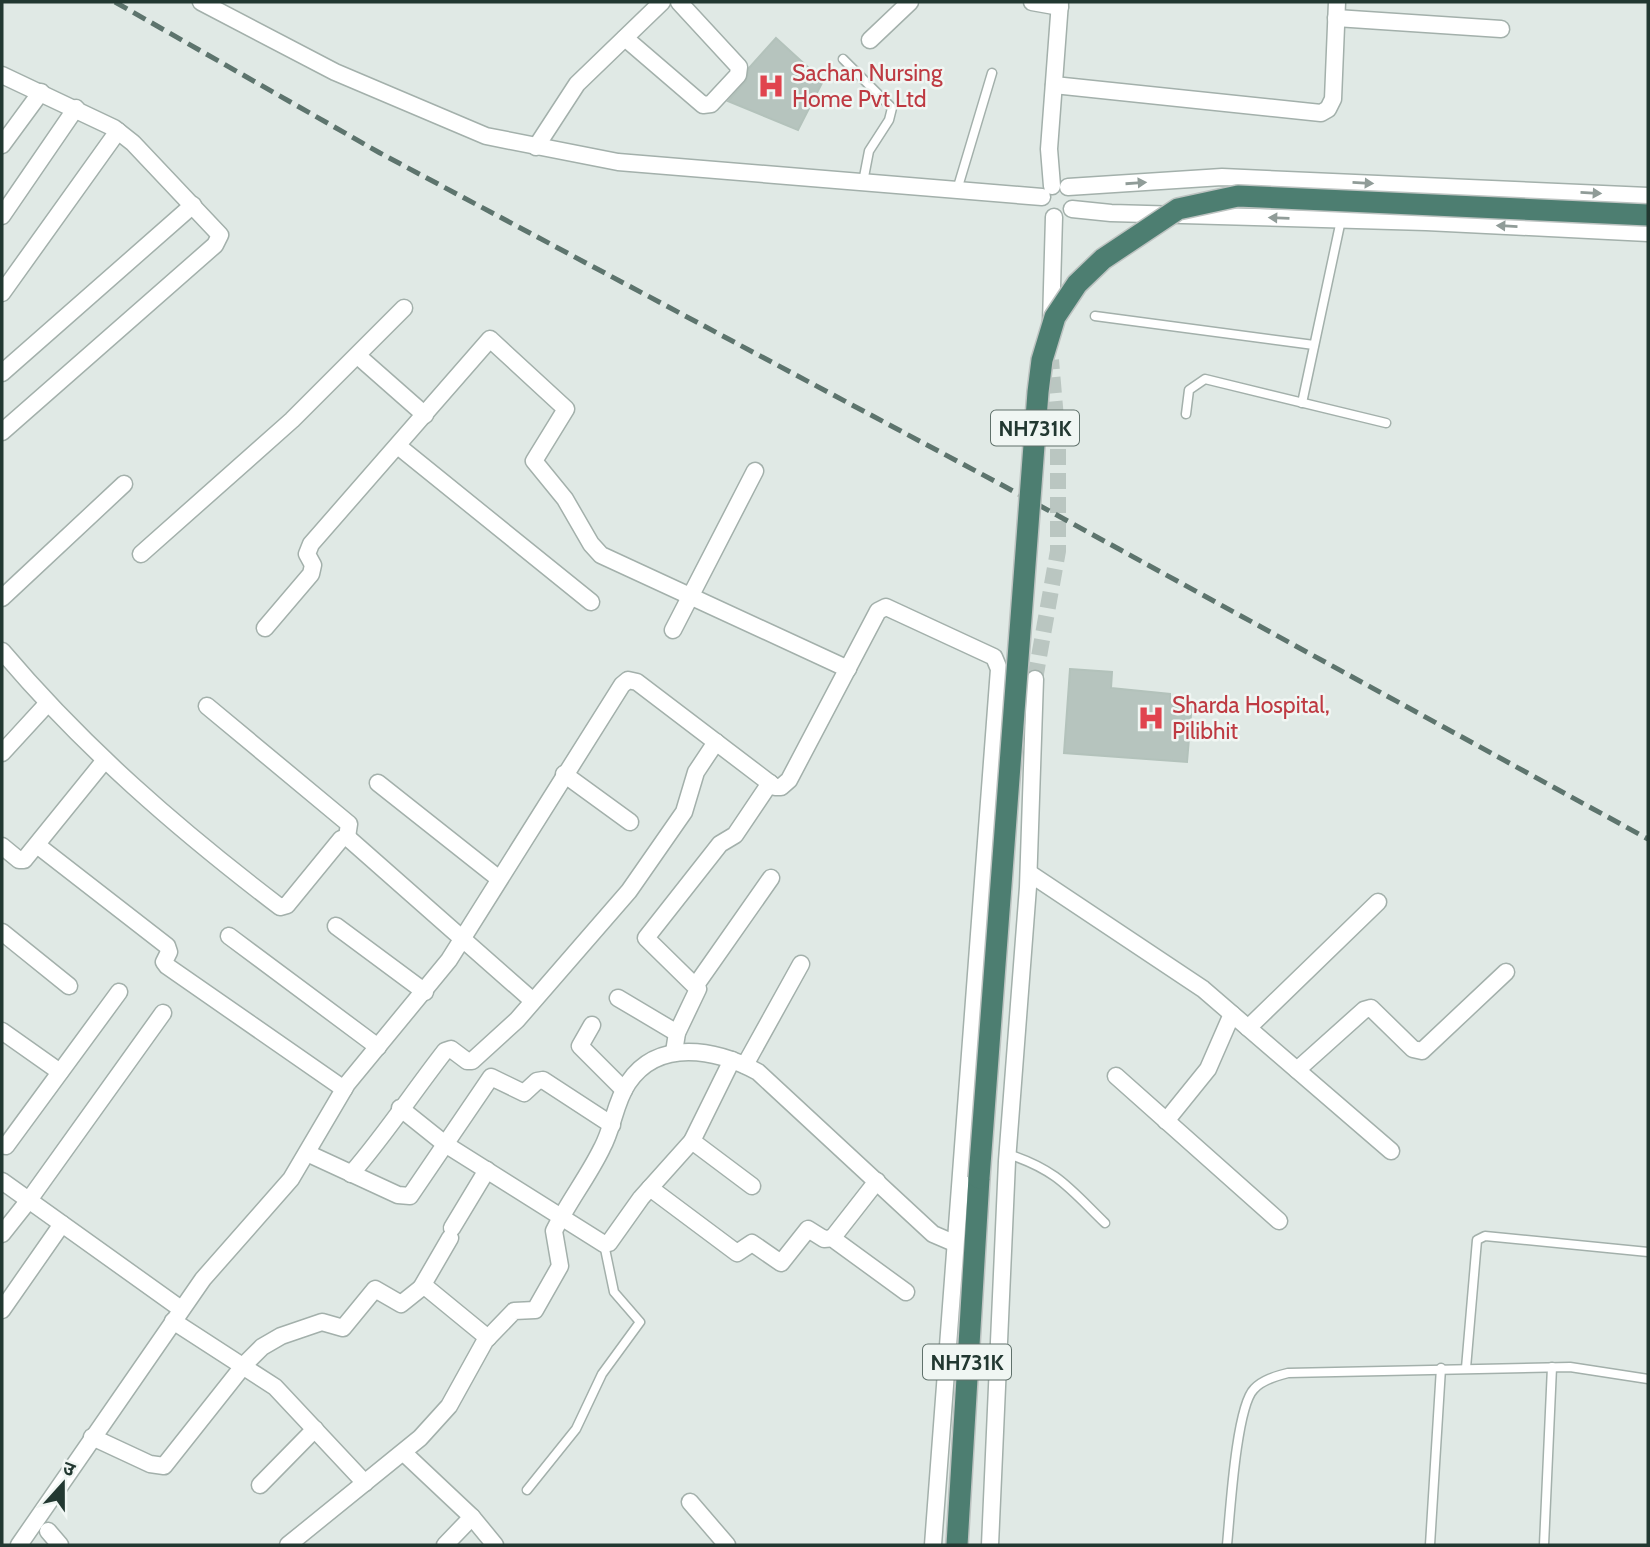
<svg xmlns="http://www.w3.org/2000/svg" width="1650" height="1547" font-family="Cabin,'Noto Sans Devanagari',sans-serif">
<rect width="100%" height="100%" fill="#e0e9e5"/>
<g fill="#b6c4be" stroke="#b3c2bb" stroke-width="2">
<polygon points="776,38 823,81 798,130 728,101 746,81 749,68"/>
<polygon points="1070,669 1112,672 1111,688 1170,694 1170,701 1192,703 1187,762 1064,753"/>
</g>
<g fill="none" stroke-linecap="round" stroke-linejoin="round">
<polyline stroke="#bac6c1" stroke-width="16" stroke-dasharray="16 8" stroke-linecap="butt" points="1035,679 1058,551 1058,442 1051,360"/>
<defs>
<g id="service">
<polyline points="843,59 892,108 889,120 869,151 863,182"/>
<polyline points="957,190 992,73"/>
<polyline points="1095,316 1314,345"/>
<polyline points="1302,403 1341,220"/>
<polyline points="1186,414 1189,390 1205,379 1386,423"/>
<path d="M1008,1154C1057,1170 1069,1188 1105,1223"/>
<polyline points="1466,1368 1477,1240 1485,1236 1648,1252"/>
<polyline points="527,1490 576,1429 602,1374 640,1322 614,1292 604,1244"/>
<path d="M1227,1545C1230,1515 1236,1407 1254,1389C1262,1380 1276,1376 1288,1373L1570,1367L1648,1379"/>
<polyline points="1430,1545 1441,1368"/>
<polyline points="1544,1545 1552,1367"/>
</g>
<g id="minor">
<polyline points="201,2 335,72 486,136 618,162 1042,197"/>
<polyline points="1032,2 1060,7"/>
<polyline points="1336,18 1501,29"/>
<polyline points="625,38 703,105 711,104 738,75 739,67 679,2"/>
<polyline points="870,40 910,2"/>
<polyline points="2,75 114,128 133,143 220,235 215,245 2,432"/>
<polyline points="1054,85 1321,113 1328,109 1333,99 1337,2"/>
<polyline points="2,145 41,92"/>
<polyline points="536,147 577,84 662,2"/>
<polyline points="1052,186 1049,149 1060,2"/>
<polyline points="1068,187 1222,177 1648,196"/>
<polyline points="1072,209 1111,213 1426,222 1648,233"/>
<polyline points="2,216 76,108"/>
<polyline points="2,293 118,131"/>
<polyline points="1051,323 1054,217"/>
<polyline points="358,356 425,415"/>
<polyline points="2,373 193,205"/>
<polyline points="398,446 591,602"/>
<polyline points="141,554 292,420 404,308"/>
<polyline points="2,598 124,484"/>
<polyline points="265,628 311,574 313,565 307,554 311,544 490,339 566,409 534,461 565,499 591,544 601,555 848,669"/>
<polyline points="673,630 755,471"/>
<path d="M2,651C84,748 179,830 280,907L287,905L341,839L347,837L533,1001"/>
<polyline points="207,706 349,824 347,837"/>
<polyline points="2,753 47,704"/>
<polyline points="564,774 630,822"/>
<polyline points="378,783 498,878"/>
<polyline points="37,845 167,946 169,952 164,962 167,966 344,1089"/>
<polyline points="2,846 19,860 24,860 105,760"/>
<polyline points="1029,873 1203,989 1391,1151"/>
<polyline points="336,926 425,992"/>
<polyline points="2,932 69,986"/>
<polyline points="229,936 378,1047"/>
<polyline points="696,985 771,878"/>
<polyline points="618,998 677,1033"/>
<polyline points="592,1025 580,1046 624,1090"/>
<polyline points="1248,1028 1378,902"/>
<polyline points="2,1031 60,1072"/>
<polyline points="674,1052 677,1033 698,989 646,938 720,844 735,835 770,783"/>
<polyline points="745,1065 801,964"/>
<polyline points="1297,1070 1364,1010 1371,1008 1413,1049 1422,1051 1506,972"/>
<polyline points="1116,1076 1279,1221"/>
<polyline points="400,1108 445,1144 604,1244 609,1243 641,1198 692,1141 732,1060"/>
<polyline points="1166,1121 1208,1069 1232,1014"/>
<polyline points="692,1141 752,1186"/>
<polyline points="6,1146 119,992"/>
<polyline points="307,1153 398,1195 410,1196 491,1077 524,1093 537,1081 543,1080 612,1125"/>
<path d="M351,1174C385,1135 413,1092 445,1051L451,1049L467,1061H472L517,1020L629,891L684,812L696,772L716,742"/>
<polyline points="2,1181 181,1309"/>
<polyline points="877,1181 834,1236 836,1241 906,1292"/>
<polyline points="650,1188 737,1253 752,1243 781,1263 808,1229 824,1239 835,1238"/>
<polyline points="452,1228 487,1170"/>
<polyline points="2,1234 29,1200 163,1013"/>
<polyline points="421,1288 450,1238"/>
<polyline points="2,1310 62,1224"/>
<polyline points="173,1321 275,1387 365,1483"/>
<polyline points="92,1437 150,1464 164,1466 244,1365 262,1347 281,1336 322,1322 343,1328 375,1289 401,1304 421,1288 427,1288 488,1338"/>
<polyline points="404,1453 472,1517 495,1545"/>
<polyline points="260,1485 315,1429"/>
<polyline points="690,1502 727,1545"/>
<polyline points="48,1531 60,1545"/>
<polyline points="19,1545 203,1279 291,1179 347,1084 449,960 622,685 628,680 637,682 775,787 781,787 789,780 878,611 886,607 994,657 999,669 933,1545"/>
<path d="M288,1545L420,1438L449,1406L485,1341L514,1311L535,1310L560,1266L554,1231C568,1202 588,1177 602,1148C613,1128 615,1102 628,1083C658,1038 716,1049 758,1072L933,1234L954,1243"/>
<polyline points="445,1545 472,1517"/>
<polyline points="990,1545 1007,1161 1028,887 1035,679"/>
</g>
<polyline id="trunk" points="957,1545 979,1178"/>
</defs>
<use href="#service" stroke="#a3b0ab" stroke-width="11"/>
<use href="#minor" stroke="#a3b0ab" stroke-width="19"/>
<use href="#trunk" stroke="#bdc3c1" stroke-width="24"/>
<use href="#service" stroke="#fff" stroke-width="8"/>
<use href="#minor" stroke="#fff" stroke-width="16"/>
<use href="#trunk" stroke="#4d7e71" stroke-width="21"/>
<polyline stroke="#5d746d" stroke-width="5" stroke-dasharray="14 7" stroke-linecap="butt" points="115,2 380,153 1002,485 1648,839"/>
<defs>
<polyline id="trunk-bridge" points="979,1178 1038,392 1042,360 1055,317 1077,284 1103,259 1178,209 1238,196 1648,215"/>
</defs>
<use href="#trunk-bridge" stroke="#bdc3c1" stroke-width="24" stroke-linecap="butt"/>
<use href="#trunk-bridge" stroke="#4d7e71" stroke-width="21"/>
</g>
<defs><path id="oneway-solid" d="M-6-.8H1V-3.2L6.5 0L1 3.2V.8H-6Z" transform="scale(1.75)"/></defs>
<g fill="#909c98">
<use href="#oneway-solid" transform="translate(1136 183) rotate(-4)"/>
<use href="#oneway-solid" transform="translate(1363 183) rotate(3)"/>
<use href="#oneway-solid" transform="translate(1591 193) rotate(3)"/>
<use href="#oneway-solid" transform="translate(1279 218) rotate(-178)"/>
<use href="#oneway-solid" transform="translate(1507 226) rotate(-177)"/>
</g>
<defs>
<symbol id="hospital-bare" viewBox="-9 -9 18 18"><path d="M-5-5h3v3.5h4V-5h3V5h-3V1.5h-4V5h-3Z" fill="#e0444e" stroke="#f0f6f3" stroke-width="2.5" paint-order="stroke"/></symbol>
</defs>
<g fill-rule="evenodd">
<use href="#hospital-bare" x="752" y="67" width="38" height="38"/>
<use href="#hospital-bare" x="1132" y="699" width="38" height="38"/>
</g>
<g text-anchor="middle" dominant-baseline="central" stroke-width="5" stroke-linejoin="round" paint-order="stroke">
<g fill="#f0f6f3" stroke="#60716b" stroke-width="2">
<rect x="991" y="410.5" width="88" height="35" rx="5"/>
<rect x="923" y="1344.5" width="88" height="35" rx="5"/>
</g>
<g font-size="21" font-weight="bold" fill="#223831">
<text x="1035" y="428">NH731K</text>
<text x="967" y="1362">NH731K</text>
</g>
<g font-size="23" fill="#be3a42" stroke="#f0f6f3" text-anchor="start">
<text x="792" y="73">Sachan Nursing<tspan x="792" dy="26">Home Pvt Ltd</tspan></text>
<text x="1172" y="705">Sharda Hospital,<tspan x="1172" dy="26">Pilibhit</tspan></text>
</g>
</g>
<rect width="1650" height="1547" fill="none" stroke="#223831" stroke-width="7"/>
<g transform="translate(63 1484) rotate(21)" stroke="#f0f6f3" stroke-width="5" paint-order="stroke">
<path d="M0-5L12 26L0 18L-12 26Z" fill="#223831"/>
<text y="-10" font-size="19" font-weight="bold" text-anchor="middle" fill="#223831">उ</text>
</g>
</svg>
